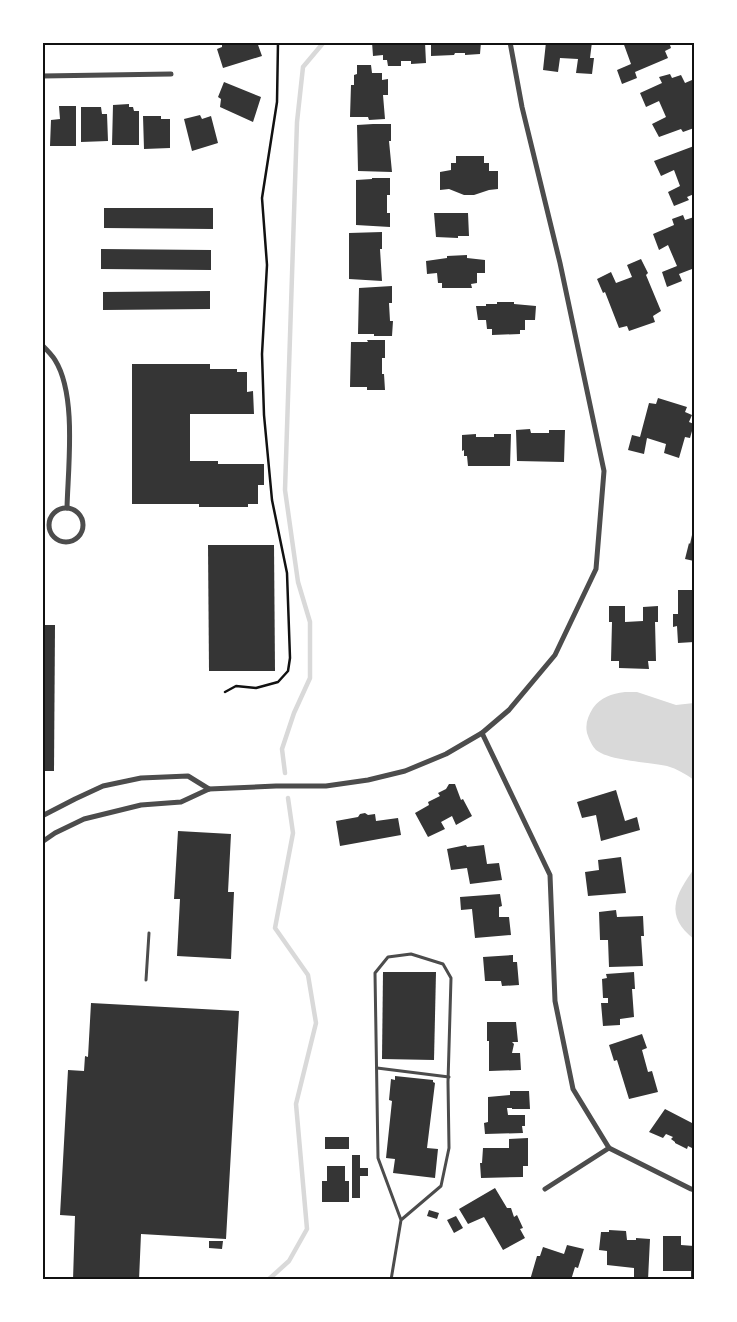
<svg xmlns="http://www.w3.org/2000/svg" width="737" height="1322" font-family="Jost,sans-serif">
<rect width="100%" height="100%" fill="#fff"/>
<g fill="#d9d9d9">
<path d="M625,692H637L676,705L694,703V780C686,774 677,769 667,766C649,762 610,761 596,750C592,746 589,739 587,733C585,724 588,716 593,708C601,697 611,694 625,692Z"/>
<path d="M694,869V939C664,916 675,895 694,869Z"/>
</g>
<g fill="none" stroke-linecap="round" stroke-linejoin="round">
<g stroke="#d9d9d9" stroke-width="4.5">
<polyline points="285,773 282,749 294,713 310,678 310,622 298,582 285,490 297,122 303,67 324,42"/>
<polyline points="268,1280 289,1261 307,1229 296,1104 316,1023 308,975 275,928 293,833 288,798"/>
</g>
</g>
<g fill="#353535">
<polygon points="222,42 257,42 262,56 223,68 217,49 222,47"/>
<polygon points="372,42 425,42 426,63 411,64 411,61 401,61 401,66 388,66 387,60 383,60 383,55 373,56"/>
<polygon points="431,42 481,42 480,54 465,55 465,53 455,53 454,55 431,56"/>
<polygon points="546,42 592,42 590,58 594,58 592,74 576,73 578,59 560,58 558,72 543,70"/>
<polygon points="623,42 669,42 671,48 665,51 668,58 635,72 637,78 622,84 617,70 631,64"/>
<polygon points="357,65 371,65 372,73 382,73 382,80 388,79 388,95 383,95 385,119 369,120 368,117 350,117 351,85 354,85 354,75 357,74"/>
<polygon points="670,74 672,78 681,75 685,83 692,80 694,86 694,123 692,124 694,128 683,132 681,129 659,137 652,124 666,117 659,101 646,107 640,93 662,83 659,77"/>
<polygon points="224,82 261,97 253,122 220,107 221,99 218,97"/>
<polygon points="129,104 129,107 133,107 134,111 139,111 139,145 112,145 113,105"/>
<polygon points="59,106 76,106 76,146 50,146 51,120 60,119"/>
<polygon points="81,107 101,107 102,114 107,114 108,141 81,142"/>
<polygon points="42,110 44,110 45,146 42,146"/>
<polygon points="200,115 202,119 211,116 218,143 192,151 184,119"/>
<polygon points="143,116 161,116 161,119 170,119 170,148 144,149"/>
<polygon points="373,124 391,124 391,141 389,141 392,172 358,171 357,125"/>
<polygon points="694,146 694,194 687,197 689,200 674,206 668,192 680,186 674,170 661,176 654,161"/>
<polygon points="456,156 484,156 484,163 489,163 489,171 498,171 498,189 489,190 474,195 464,195 449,189 440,190 440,172 451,170 451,163 456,163"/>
<polygon points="372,178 390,178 390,195 387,195 387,213 390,213 390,227 356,225 356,180 372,179"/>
<polygon points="104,208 213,208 213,229 104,228"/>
<polygon points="434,213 468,213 469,236 458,236 458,238 436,237"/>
<polygon points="683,215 685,220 694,217 694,276 692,269 679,274 682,281 667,287 662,272 677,266 668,245 659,250 653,234 674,225 672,219"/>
<polygon points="382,232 382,249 380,249 382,281 349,279 349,233"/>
<polygon points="101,249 211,250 211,270 101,269"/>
<polygon points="467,255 467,258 485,260 485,273 477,273 477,283 471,284 472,288 442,288 442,283 438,283 437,273 427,274 426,261 447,258 447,256"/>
<polygon points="641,259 648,273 646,275 661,311 653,316 655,322 629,331 627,326 619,328 605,292 603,293 597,279 611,272 616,283 632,277 627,265"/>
<polygon points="392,286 392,303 389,303 390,321 393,321 392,336 374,336 374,334 358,334 359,288"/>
<polygon points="210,291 210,309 103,310 103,292"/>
<polygon points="497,302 514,302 514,304 536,306 535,320 525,320 525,330 520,330 520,334 492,335 492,329 487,329 486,320 478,320 476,306 486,306 486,304 497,304"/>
<polygon points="367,340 385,340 385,358 382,358 382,374 384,374 385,390 367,390 367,387 350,387 351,342 368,342"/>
<polygon points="132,364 210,364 210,369 237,369 237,372 247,372 247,392 253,391 254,414 190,414 190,461 218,461 218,464 264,464 264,485 258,485 258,504 248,504 248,507 199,507 199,504 132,504"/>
<polygon points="658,398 687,407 685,412 692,415 689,422 694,424 690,438 685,437 679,458 664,453 666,444 647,438 644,454 628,450 632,435 640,437 649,403 656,404"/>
<polygon points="530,429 531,433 549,433 549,430 565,430 564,462 517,461 516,430"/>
<polygon points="476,434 476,437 494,437 494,434 511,434 510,466 468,466 467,456 464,456 464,450 462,451 462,435"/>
<polygon points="694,526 694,561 685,559 689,543 690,544"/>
<polygon points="208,545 274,545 275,671 209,671"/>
<polygon points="678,590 693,590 694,642 678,643 677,626 673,627 673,614 678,614"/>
<polygon points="609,606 625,606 625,622 643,621 643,607 658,606 658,622 655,622 656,661 648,661 649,669 619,668 619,661 611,661 612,622 609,622"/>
<polygon points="42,625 55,625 54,771 42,771"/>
<polygon points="449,784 455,784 461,800 463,799 472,816 456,825 452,816 441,822 445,829 428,837 415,813 429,805 428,802 440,796 438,793 446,789"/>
<polygon points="616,790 625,821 637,817 640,830 601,841 596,815 582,818 577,802"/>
<polygon points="365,813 368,815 375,814 376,821 398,818 401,835 340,846 336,821 358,817 360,814"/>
<polygon points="178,831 231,834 228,892 234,892 231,959 177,956 180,899 174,899"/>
<polygon points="466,845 467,847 484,845 487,864 499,863 502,880 470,884 467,868 451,870 447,849"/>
<polygon points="621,857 626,893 588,896 585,872 599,870 598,860"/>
<polygon points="500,894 502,906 499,907 499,917 509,917 511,935 475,938 472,909 461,910 460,897"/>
<polygon points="616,910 617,917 643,916 644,936 641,936 643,966 609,967 608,940 600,940 599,912"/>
<polygon points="513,955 513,962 517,962 519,985 502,986 501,981 485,981 483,957"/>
<polygon points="383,972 436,972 434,1060 382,1059"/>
<polygon points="634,972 635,989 632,989 634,1017 620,1019 620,1025 603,1026 601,1003 608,1003 608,998 603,998 602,979 607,978 606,974"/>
<polygon points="91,1003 239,1011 226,1239 141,1234 139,1280 73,1280 75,1216 60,1215 68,1070 84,1071 85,1056 88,1057"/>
<polygon points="487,1022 516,1022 518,1042 512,1042 514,1044 512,1053 520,1053 521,1070 489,1071 489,1041 487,1041"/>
<polygon points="642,1034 647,1048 642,1050 648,1072 652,1071 658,1092 629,1099 617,1060 614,1061 609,1045"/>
<polygon points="395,1076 433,1080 433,1082 435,1083 427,1148 438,1149 435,1178 393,1173 395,1159 386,1158 392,1101 389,1100 391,1079 395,1080"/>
<polygon points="510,1091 529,1091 530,1109 512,1109 512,1108 507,1108 508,1115 525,1115 525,1126 522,1126 523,1133 485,1134 484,1123 488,1122 488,1097 510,1095"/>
<polygon points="665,1109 692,1123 694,1118 694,1149 688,1146 687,1149 675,1143 675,1142 671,1139 673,1137 666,1134 663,1138 649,1132"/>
<rect x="325" y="1137" width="24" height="12"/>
<polygon points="528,1138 528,1166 523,1166 523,1177 481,1178 480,1163 482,1163 483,1148 509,1148 509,1139"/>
<polygon points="352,1155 360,1155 360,1168 368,1168 368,1176 360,1176 360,1198 352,1198"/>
<polygon points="327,1166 345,1166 345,1181 349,1181 349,1202 322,1202 322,1181 327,1181"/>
<polygon points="495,1188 507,1208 511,1208 514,1217 517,1215 523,1228 520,1229 525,1238 503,1250 484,1217 468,1224 459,1209"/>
<polygon points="429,1210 439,1213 437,1219 427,1216"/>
<polygon points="456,1216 463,1228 454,1233 447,1220"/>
<polygon points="609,1230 626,1231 627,1240 636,1240 636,1238 650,1239 648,1280 634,1279 634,1268 607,1265 607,1251 599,1250 601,1232 609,1232"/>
<polygon points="663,1236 681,1236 681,1245 694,1246 694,1277 691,1277 691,1271 663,1271"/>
<polygon points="209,1241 223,1241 222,1249 209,1248"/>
<polygon points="567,1245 584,1249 578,1268 575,1267 571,1280 553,1278 552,1280 530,1280 537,1256 540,1256 543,1247 564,1254"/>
</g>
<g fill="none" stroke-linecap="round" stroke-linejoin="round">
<polyline stroke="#111" stroke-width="2.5" points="225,692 236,686 256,688 278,682 288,671 290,658 287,573 272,500 264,415 262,354 267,265 262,198 277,102 278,42"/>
<g stroke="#4c4c4c" stroke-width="3">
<polyline points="146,980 149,933"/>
<polyline points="377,1068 449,1077"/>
<polyline points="391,1280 401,1220 378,1158 375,973 388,957 411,954 443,964 451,978 448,1082 449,1148 441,1186 401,1220"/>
</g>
<g stroke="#4c4c4c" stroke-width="5">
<polyline points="42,76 171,74"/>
<path d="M42,345C47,350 52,355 55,360C77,395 68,467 67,508"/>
<circle cx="66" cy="525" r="17"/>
<polyline points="482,733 550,875 555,1001 573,1089 609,1148 691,1189 694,1190"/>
<polyline points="42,816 75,799 103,786 141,778 188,776 209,789"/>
<polyline points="42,842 55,833 84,819 141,805 181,802 209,789 276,786 326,786 368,780 405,771 446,754 482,733 509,710 555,655 596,569 604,471 560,263 522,107 510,42"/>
<polyline points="545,1189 609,1148"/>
</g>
</g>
<rect width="737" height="1322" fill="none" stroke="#ffffff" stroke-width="88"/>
<rect x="44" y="44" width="649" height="1234" fill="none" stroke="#111" stroke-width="2"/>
</svg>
